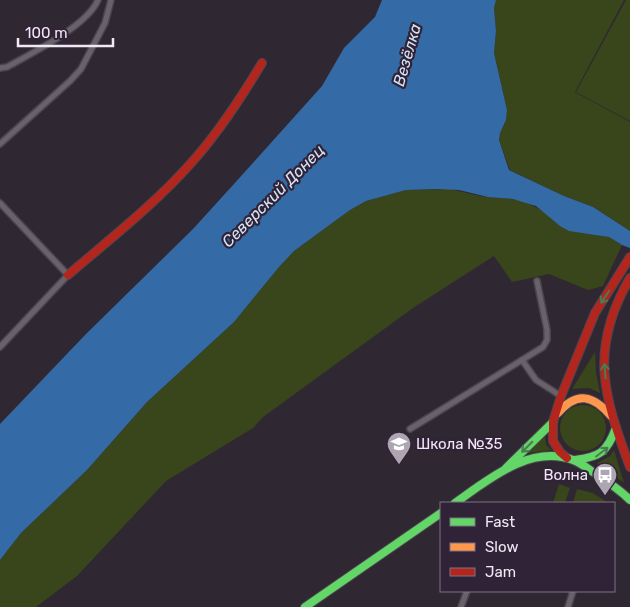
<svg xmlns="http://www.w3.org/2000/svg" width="630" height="607" font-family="Rubik,sans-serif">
<rect width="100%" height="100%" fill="#2f2832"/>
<g fill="#39451b">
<polygon points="496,0 624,0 575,92 630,122 630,231 593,207 564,196 510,170 499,140 500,133 506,120 507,110 494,53 496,32 494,8"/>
<polygon points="626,0 630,0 630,121 576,92"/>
<polygon points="450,189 480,196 513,199 526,202 543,211 556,222 589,233 609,237 622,245 603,286 588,290 549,274 512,282 494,256 413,308 263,417 253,428 166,481 77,576 36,607 0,607 0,560 21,533 87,470 147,402 234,322 279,267 294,251 350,210 366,201 406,190"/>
<polygon points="595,352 596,372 600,393 589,388 572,389"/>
<circle cx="583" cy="428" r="23"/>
<polygon points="545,434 546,445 552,450 528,453"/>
<polygon points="614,450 624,483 597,463 610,456"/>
<polygon points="559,484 570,488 565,503 553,503"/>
<polygon points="577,489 593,493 608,503 573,503"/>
</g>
<polygon fill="#346ba6" points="382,0 496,0 494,8 496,31 494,53 507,110 506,120 500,133 499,140 509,170 564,196 593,207 630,231 630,248 622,245 609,237 569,231 560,226 536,206 513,199 488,197 459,190 437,189 406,190 366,201 350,210 294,251 279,267 234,322 147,402 87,470 21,533 0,560 0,424 86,334 193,229 233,185 322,86 344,48 375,17"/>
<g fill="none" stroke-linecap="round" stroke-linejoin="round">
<defs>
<g id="street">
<path d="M0,68L7,67C32,53 87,26 98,0"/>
<polyline points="0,144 70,81 81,69 105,23 111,0"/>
<polyline points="0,203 68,275 0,347"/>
<polyline points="522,360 536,380 561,396"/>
<polyline points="410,429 543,347 547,340 547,330 537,281"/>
<polyline points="461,607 467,591"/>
<polyline points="568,607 573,591"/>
</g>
<g id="fast">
<path d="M575,460C600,457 607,452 616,428"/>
<polyline points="506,468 553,422"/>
<path d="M455,503C488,480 530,444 573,460C581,463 587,468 593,472C607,481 619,489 630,500"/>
<polyline points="305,607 441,513"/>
</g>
<path id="slow" d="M558,413C577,391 593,395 611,416"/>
<g id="jam">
<path d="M68,275C110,239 155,204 192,162C219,132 241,98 262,63"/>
<path d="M630,278C589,348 603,395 630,467"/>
<polyline points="567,458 560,452 553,441 553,422 561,396 595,313 630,257"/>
</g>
</defs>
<use href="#street" stroke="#4b454e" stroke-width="8"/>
<use href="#fast" stroke="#4b454e" stroke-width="10"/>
<use href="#slow" stroke="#4b454e" stroke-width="10"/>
<use href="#jam" stroke="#4b454e" stroke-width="10"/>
<use href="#street" stroke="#68626b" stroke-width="5"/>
<use href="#fast" stroke="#63d668" stroke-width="8"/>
<use href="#slow" stroke="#ff974d" stroke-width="8"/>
<use href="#jam" stroke="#b3261e" stroke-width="8"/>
</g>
<defs><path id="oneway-shaft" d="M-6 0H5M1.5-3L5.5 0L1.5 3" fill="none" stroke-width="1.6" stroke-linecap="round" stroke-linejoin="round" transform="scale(1.25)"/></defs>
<g stroke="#4a7c50">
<use href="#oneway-shaft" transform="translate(605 297) rotate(123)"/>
<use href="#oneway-shaft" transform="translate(605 371) rotate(-94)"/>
<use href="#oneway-shaft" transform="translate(527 447) rotate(135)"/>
<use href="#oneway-shaft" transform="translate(602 452) rotate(-37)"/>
</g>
<defs>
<symbol id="school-pin" viewBox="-11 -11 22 30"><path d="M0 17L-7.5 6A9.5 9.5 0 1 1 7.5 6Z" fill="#ada5b1" stroke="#312337"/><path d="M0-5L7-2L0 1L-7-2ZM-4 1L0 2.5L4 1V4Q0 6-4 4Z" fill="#fff"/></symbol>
<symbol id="bus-pin" viewBox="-11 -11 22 30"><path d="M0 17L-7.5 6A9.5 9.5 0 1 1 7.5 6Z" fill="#ada5b1" stroke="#312337"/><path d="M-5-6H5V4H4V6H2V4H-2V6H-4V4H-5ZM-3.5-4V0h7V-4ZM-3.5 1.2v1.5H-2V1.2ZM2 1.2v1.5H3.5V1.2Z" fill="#fff"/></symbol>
</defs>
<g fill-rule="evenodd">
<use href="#school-pin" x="385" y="430" width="28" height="38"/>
<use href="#bus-pin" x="591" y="461" width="28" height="38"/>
</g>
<g text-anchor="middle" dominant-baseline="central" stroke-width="4.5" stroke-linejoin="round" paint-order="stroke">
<g font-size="15" fill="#f1e8f6" stroke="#312337" text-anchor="start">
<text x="416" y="444">Школа №35</text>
<text x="588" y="475" text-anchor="end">Волна</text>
</g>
<g font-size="16" font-style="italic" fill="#d5e4f7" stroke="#312337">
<text transform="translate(407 55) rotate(-74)">Везёлка</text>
<text transform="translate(273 196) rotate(-45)">Северский Донец</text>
</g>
</g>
<rect x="440" y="502" width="175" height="90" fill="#312337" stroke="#7e7283"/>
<rect x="450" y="518" width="25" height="8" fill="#63d668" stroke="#7e7283"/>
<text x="485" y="527" font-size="15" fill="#f1e8f6">Fast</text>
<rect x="450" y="543" width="25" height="8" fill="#ff974d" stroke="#7e7283"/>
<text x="485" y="552" font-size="15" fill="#f1e8f6">Slow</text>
<rect x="450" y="568" width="25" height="8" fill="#b3261e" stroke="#7e7283"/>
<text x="485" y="577" font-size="15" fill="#f1e8f6">Jam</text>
<path d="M18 38v8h95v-8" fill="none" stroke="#f1e8f6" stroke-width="2.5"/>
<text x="25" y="38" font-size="15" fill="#f1e8f6" stroke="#312337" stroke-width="4" paint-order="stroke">100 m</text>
</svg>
